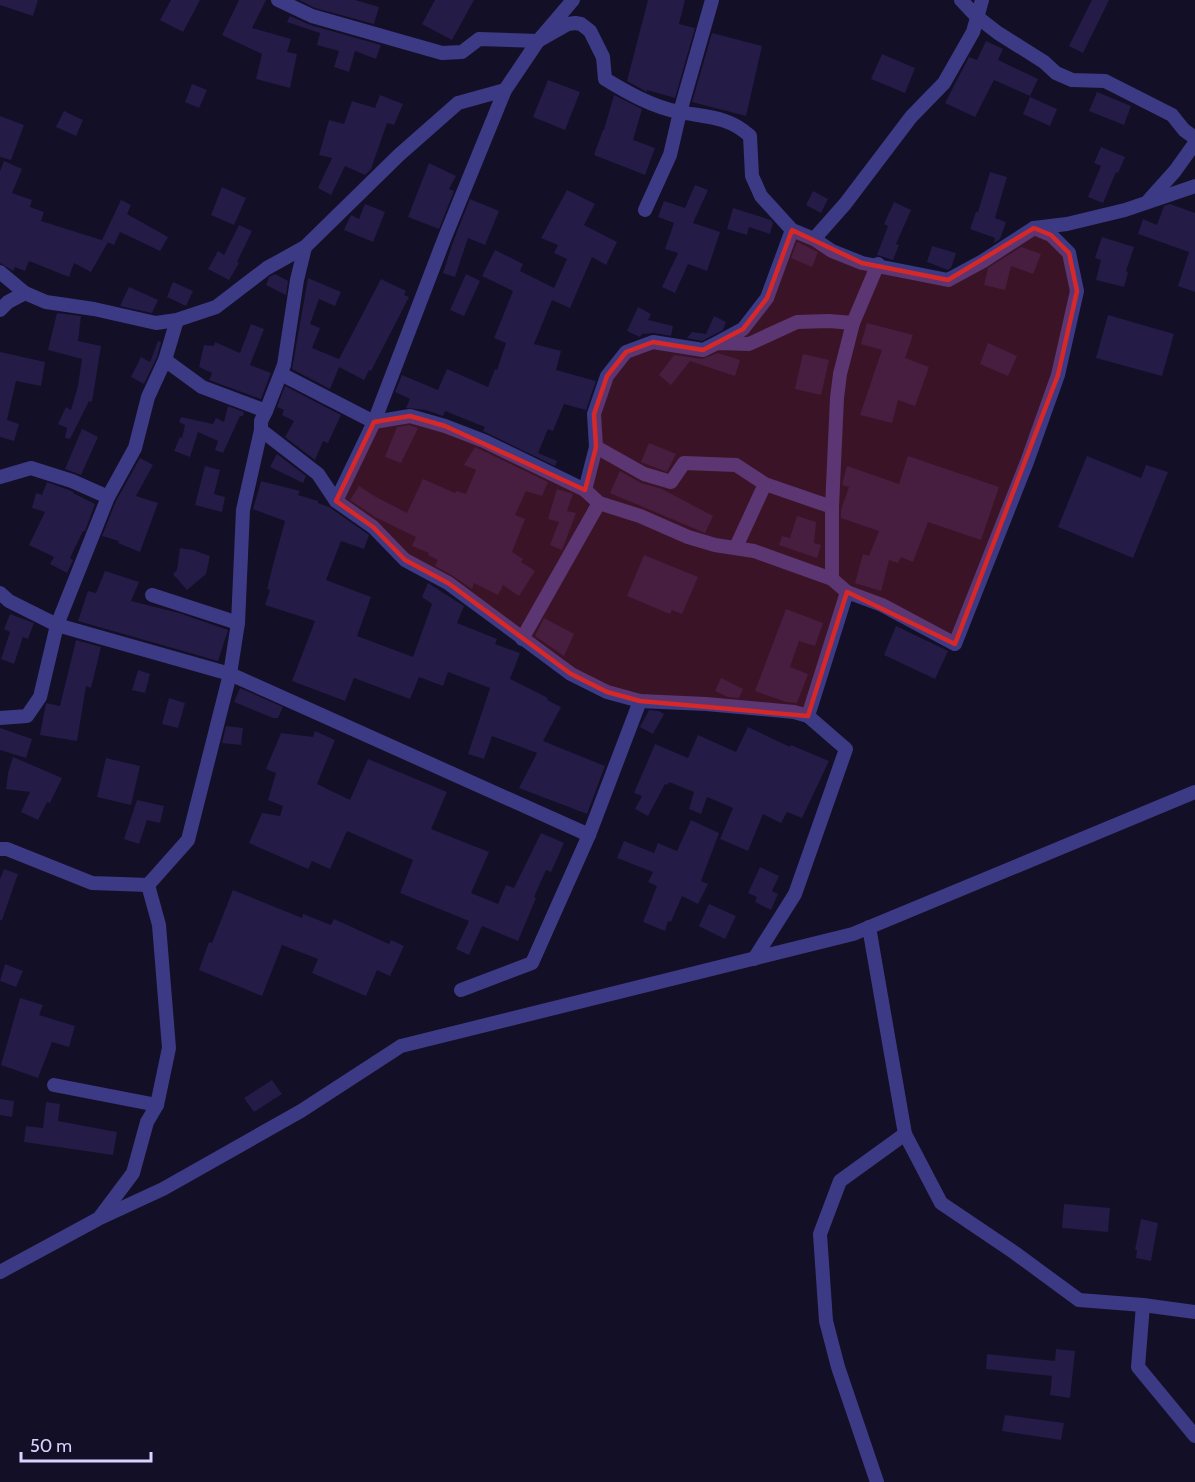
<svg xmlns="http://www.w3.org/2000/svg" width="1195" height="1482" font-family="Cabin,sans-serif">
<rect width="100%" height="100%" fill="#130f26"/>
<g fill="#241b47">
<polygon points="0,0 38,0 33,16 0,5"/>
<polygon points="171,0 200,0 183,32 160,20"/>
<polygon points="239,0 266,0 252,28 291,39 287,52 297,54 290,88 256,79 262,54 222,35"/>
<polygon points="299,0 355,0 379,7 374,24 315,8"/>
<polygon points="435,0 474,0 452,40 422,24"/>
<polygon points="648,0 685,0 679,24 695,28 675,98 647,90 647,92 627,81"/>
<polygon points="1092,0 1109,0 1083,53 1069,46"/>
<polygon points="290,16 310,25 381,45 376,59 355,51 349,72 334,67 339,51 317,45 320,33 287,22"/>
<polygon points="712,33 762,46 746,116 692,102"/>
<polygon points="986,41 1003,49 998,60 1038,79 1030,96 994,80 975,117 945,103 969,57 977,60"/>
<polygon points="882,54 915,68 905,93 871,79"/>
<polygon points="548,80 580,92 565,130 533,117"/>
<polygon points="192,84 207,90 199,108 185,102"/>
<polygon points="1097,92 1131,106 1124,125 1089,111"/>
<polygon points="380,95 403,104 394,125 387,123 371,169 365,175 345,166 331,195 318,188 332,158 319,155 329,120 344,124 352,101 375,108"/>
<polygon points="614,95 642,109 633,140 655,148 645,175 594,155 603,130 604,130"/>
<polygon points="1030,97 1057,109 1050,126 1023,114"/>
<polygon points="64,111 83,120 76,136 56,127"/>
<polygon points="0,116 24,125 11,160 0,157"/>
<polygon points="1101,147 1125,157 1118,173 1116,172 1103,203 1088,197 1101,166 1094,163"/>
<polygon points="4,161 22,169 12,193 32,200 30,207 44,212 41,221 108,242 91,272 74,263 69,277 29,261 25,271 15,267 13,271 0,263 0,171"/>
<polygon points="429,163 456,176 449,189 454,191 439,229 408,217"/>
<polygon points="990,172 1007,177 995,218 1006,222 1000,239 994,243 995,238 970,229 976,212 978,212"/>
<polygon points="695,185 708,190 693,223 720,232 707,271 688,264 675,293 662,287 678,253 665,249 674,223 658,217 664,201 685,208"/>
<polygon points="222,187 246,198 234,225 211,215"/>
<polygon points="567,190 595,204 584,225 617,242 606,265 592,257 570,308 552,300 534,344 561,351 556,370 596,381 586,410 564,404 553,431 548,429 538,453 557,461 555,466 483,431 485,427 445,411 443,416 426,410 406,408 410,399 395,392 402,375 438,390 447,369 488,387 495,369 497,370 506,343 494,338 513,291 482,276 495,250 523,264 520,271 554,288 567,259 554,253 558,245 541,238"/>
<polygon points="813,191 828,199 821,213 806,205"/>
<polygon points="470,199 499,211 485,245 468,238 455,277 443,273 453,242"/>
<polygon points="121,200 131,205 127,214 168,237 160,251 120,232 114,245 102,240"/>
<polygon points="894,202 911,210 896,244 899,245 893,260 877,255 888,226 884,224"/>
<polygon points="365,204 385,212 373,242 344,230 351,215 359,219"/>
<polygon points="1170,204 1195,213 1195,292 1178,286 1189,252 1138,234 1143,219 1157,225 1164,206"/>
<polygon points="733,208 771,220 773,223 770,234 749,227 747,235 727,229"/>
<polygon points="239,225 252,231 237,262 239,263 229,280 208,269 218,251 224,255"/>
<polygon points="1102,237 1134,247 1126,271 1128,272 1124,287 1096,280 1101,260 1095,258"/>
<polygon points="797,242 818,252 812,267 791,258"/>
<polygon points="932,246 956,253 951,268 948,270 927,262"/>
<polygon points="1021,247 1041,254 1033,274 1011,266 1005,290 984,285 988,268"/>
<polygon points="275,274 288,281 286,295 266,285 269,277"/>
<polygon points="466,274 480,281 464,316 450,310"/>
<polygon points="308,278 341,292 335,306 319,299 310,324 320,328 312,348 339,359 381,279 406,291 404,295 409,297 371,371 369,370 364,380 339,367 330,389 292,369"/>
<polygon points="173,282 193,291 186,306 167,297"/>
<polygon points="129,287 158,300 152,313 120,306"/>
<polygon points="638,307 651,314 648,320 673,326 671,336 654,333 642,334 640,337 627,331"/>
<polygon points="57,313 81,316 78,341 101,346 92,402 89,401 70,439 65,438 67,428 58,424 66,407 71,410 78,386 82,359 48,350"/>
<polygon points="1108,315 1174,334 1162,376 1096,358"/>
<polygon points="714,316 726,322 723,330 702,341 687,338 692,332 706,334"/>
<polygon points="867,323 913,335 905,358 929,367 915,406 898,400 892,423 860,415 882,350 861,344"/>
<polygon points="251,324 264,329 250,365 271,373 261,399 209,380 212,373 199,367 204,345 214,346 215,342 240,353"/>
<polygon points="158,341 161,342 157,357 144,384 131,377 141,357 150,362"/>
<polygon points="988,343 1017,356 1008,376 980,364"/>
<polygon points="0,352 45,362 41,386 16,381 7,420 19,424 14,441 0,437"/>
<polygon points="718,353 740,360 735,376 690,361 671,385 659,375 674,355 702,359"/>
<polygon points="803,354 829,360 821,395 795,389"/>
<polygon points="285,386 341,415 328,443 323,441 315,460 285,437 294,421 282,415 284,410 277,407"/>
<polygon points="228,406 244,412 243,416 240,416 223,453 215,450 218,441 198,432 190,457 174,451 180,437 182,438 185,425 179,422 181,417 213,424 216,418 224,422"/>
<polygon points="409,425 418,428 401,463 385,457 397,427"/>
<polygon points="82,429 98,437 81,475 65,469"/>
<polygon points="649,443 676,454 667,472 641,462"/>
<polygon points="475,447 548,482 542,496 526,491 515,515 525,519 512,552 523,559 521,562 535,571 519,596 503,585 498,595 474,583 472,589 453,576 435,566 438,560 428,555 429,553 412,546 416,537 375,517 350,500 359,486 376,497 407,513 423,479 455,493 456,491 466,494 476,470 464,465"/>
<polygon points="277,454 306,476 303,483 270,467"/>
<polygon points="908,456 999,487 981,540 928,522 913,562 901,557 898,563 889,560 881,591 855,583 863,554 869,556 879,531 841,518 841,510 849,487 842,485 847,466 899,484"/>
<polygon points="1087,456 1141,478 1146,465 1168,472 1133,558 1058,527"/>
<polygon points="140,458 153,465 136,496 158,503 140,552 118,543 119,541 102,536 116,501"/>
<polygon points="205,466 220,470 214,494 225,497 222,512 195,505"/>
<polygon points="620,471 641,483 662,489 713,516 705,533 610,493"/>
<polygon points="261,481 300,491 298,495 318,501 318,503 329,507 369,535 364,549 341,541 326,580 371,597 357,636 413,657 432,604 422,597 428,583 464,606 457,623 497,639 495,644 520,653 510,679 548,698 547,700 561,707 543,741 605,766 587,814 519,788 537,753 492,736 484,759 468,754 490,688 448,672 443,686 419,677 410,699 354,678 345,701 292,681 315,621 265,605 270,590 267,589 273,565 285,521 253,509"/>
<polygon points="47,482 74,492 73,493 95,504 85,531 83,531 70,558 73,560 67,573 50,564 54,557 29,545 45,512 32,508 36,493 42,495"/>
<polygon points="557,489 573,494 567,511 576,513 562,550 550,545 559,522 548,519"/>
<polygon points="797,516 816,522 814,543 821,545 817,558 779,545 782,536 790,538"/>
<polygon points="180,548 193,550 210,556 206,574 187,590 173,574 177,570"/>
<polygon points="644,555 698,577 682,614 672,610 670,614 627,596"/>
<polygon points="105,571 139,582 131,601 179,613 228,630 218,661 78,621 88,591 96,593"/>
<polygon points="786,609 823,623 815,646 799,641 790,667 808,674 797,703 786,702 755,691"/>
<polygon points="10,614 34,623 28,639 23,637 14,664 1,659 10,632 4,629"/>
<polygon points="544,618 574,634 564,656 535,636"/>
<polygon points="896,626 948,651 935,679 884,655"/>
<polygon points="76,640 101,647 91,688 86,686 77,741 40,735 46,703 60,706"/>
<polygon points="138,670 150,674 145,693 132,690"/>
<polygon points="721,678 743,689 739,698 728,697 715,691"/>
<polygon points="240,688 283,707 278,718 273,718 234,702"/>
<polygon points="169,698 185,703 178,728 162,724"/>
<polygon points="649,710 659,711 664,714 653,734 640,727"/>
<polygon points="226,726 243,728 241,745 222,743"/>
<polygon points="748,727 790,747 791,745 829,761 802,818 787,812 781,823 763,814 748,851 720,839 733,808 707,797 701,814 689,809 694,792 669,782 668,785 665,784 648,816 635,809 642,796 634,793 655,744 688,758 698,735 736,752"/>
<polygon points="0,728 32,739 26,758 0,750"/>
<polygon points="315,731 335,740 317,784 350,800 368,759 447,792 431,829 489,852 471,893 498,904 506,885 514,888 541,833 564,843 551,872 546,870 534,897 536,898 518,941 482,926 469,955 456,949 469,921 400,893 413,860 347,831 330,869 312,861 308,869 249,843 262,813 280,816 283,806 268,800 276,773 266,769 281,733 313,737"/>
<polygon points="13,757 62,778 50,803 47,802 38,820 21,812 30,792 6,789 8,773"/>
<polygon points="106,758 140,766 131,805 97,797"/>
<polygon points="137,800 164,806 160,823 147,820 139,844 124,839"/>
<polygon points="691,820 719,833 701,881 708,884 698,904 682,896 671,922 668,921 665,931 643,922 657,886 648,882 653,872 617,858 624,841 654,853 658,843 677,851"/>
<polygon points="760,867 779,876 772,891 778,894 771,910 755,902 757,897 748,893"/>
<polygon points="4,869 18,874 2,920 0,920 0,879"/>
<polygon points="233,890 302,918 303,914 331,925 334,919 389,944 391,940 404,946 390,976 377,970 366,996 312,973 318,959 282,945 262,996 199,970 209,942 212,943"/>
<polygon points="709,904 736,916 725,939 699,926"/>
<polygon points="5,964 23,971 16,987 0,981"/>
<polygon points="20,998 43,1005 39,1015 75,1026 69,1047 52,1042 38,1078 1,1065"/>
<polygon points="272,1080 282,1094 254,1112 244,1098"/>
<polygon points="0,1099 14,1101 12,1117 0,1115"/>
<polygon points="46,1102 60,1104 58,1121 117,1132 113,1155 24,1142 26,1126 43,1128"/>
<polygon points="1064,1204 1110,1208 1108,1232 1062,1228"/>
<polygon points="1141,1219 1158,1223 1151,1261 1136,1258 1137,1250 1135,1250"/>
<polygon points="1056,1349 1075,1351 1070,1398 1050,1395 1052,1376 986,1369 987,1354 1055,1361"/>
<polygon points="1005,1415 1064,1423 1061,1440 1002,1431"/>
</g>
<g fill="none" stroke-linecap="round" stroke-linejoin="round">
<g stroke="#3d3a85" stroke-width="14">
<path d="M278,0L312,16L442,53L462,52L479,39L538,41L568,24L575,23L581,24L590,31L603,57L605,79C628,93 653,107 679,112C706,117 728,116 750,136L752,176L761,196L792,230L814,239L832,251L862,263L948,280L983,261L1034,228L1067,224L1125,210L1195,186"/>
<polyline points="961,0 976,16 998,33 1044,62 1056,73 1072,80 1105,81 1172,115 1184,130 1195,138"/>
<polyline points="1149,200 1175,171 1195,143"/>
<polyline points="645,210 670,155 680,112 712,0"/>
<polyline points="814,239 845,204 911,117 944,83 973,32 982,0"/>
<polyline points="0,272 25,293 46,302 94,309 156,323 177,320 216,307 267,268 305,247 399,155 458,103 505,90"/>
<polyline points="0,310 8,302 25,293"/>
<polyline points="719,342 743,329 767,298 792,230"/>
<polyline points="165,360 202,387 266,411 261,421 261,430 318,474 336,501 373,527 405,560 448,583 571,674 607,692 640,701 706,704 794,712 808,716 846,749 795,894 754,959"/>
<polyline points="281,374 374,422 410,416 445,426 484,441 585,490 599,503 640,516 688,537 715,545 754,551 832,579 847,592 882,605 955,644 1027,462 1058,375 1077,291 1069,253 1051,235 1034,228"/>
<polyline points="266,411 284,365 297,280 305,247"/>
<polyline points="596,447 644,474 671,482 684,463 736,465 765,484 832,507"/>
<polyline points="0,477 31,468 72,481 108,497"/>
<polyline points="585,490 596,447 594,414 607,376 626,352 653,342 703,350 717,343 749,344 797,322 829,321 853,323"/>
<polyline points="336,501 374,422 445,237 505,90 538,41 573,0"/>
<polyline points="736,547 765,484"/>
<polyline points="832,579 832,507 837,398 840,374 853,323 878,264"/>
<polyline points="0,593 9,601 57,625 230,674 589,835"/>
<polyline points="152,595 238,623"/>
<polyline points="522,639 599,503"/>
<polyline points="808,716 847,592"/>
<polyline points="0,718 27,716 40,697 57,625 108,497 135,448 148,397 165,360 177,320"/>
<polyline points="0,849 7,849 92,883 148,885 188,840 230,674 238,623 243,510 261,430"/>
<polyline points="869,927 905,1134 840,1181 820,1234 826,1321 838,1367 877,1482"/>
<polyline points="461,990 532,963 589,835 640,701"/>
<polyline points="54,1085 157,1105"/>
<polyline points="905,1134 941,1203 1015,1253 1079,1300 1143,1305 1195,1312"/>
<polyline points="100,1217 133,1173 147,1122 157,1105 169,1048 159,925 148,885"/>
<polyline points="0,1272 98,1219 163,1189 301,1111 401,1046 853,934 1195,792"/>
<polyline points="1143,1305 1138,1367 1195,1436"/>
</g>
</g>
<path fill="#d62828" fill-opacity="0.2" stroke="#d62828" stroke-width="4.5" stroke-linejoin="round" d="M1034,228L1051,235L1069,253L1077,291L1058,375L955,644L847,592L808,716L640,701L607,692L571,674L448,583L405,560L373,527L336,501L374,422L410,416L445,426L585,490L596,447L594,414L607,376L626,352L653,342L703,350L743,329L767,298L792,230L862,263L948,280Z"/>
<path d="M21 1452v9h130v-9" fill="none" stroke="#d9d4ff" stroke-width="3"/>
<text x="30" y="1452" font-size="18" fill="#d9d4ff" stroke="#130f26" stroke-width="4.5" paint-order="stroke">50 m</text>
</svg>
